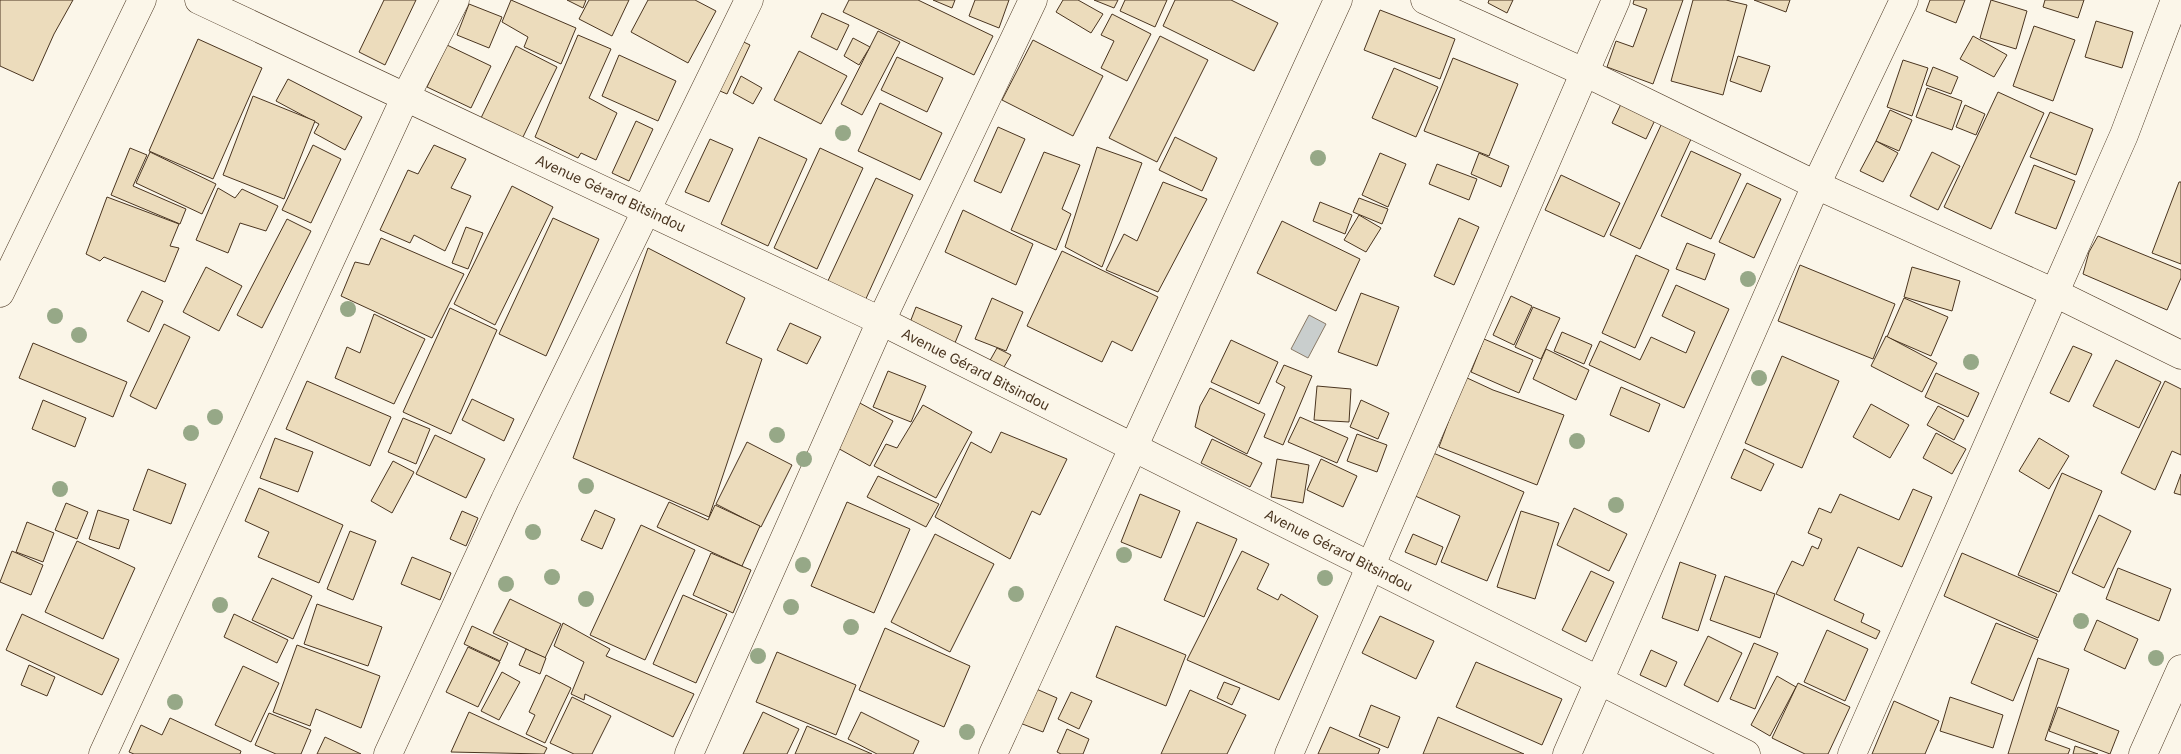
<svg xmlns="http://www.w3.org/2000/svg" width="2181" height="754" font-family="Inter,sans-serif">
<rect width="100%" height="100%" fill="#fbf6e9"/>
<polygon fill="#c9cecd" stroke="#887966" points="1309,315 1326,324 1308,358 1291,349"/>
<g fill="#ecdcbc" stroke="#4a3520">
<polygon points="0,0 73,0 54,34 33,81 0,66"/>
<polygon points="384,0 416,0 385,65 359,52"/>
<polygon points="511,0 576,28 561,64 524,47 528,37 502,22"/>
<polygon points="567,0 586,0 583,8"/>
<polygon points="589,0 629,0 612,36 579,19"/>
<polygon points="648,0 695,0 716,11 688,63 631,32"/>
<polygon points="849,0 918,0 993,36 974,75 843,12"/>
<polygon points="933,0 955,0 952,8"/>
<polygon points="975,0 1009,0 999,28 969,16"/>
<polygon points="1063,0 1078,0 1103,14 1091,33 1056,12"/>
<polygon points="1094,0 1118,0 1114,8"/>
<polygon points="1125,0 1167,0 1155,27 1120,11"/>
<polygon points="1175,0 1231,0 1278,23 1254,71 1163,26"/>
<polygon points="1489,0 1513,0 1507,13 1488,3"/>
<polygon points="1634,0 1683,0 1653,84 1607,67 1616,41 1633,47 1647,9 1633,4"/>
<polygon points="1693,0 1726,0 1747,5 1723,95 1671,81"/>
<polygon points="1754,0 1790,0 1786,12"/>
<polygon points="1930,0 1965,0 1956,23 1926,11"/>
<polygon points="1991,0 2027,11 2016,49 1980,38"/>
<polygon points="2045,0 2084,0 2078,18 2043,7"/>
<polygon points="469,4 502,17 489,48 457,35"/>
<polygon points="1380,10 1455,39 1440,79 1364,50"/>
<polygon points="822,13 849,25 837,50 811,37"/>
<polygon points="1112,14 1151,34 1127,81 1101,68 1114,41 1101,35"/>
<polygon points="2096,21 2133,32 2122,68 2085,57"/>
<polygon points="2034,26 2075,40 2053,101 2013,86"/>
<polygon points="878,31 900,42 862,115 841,104"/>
<polygon points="578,35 611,49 589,98 617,113 596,160 581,153 578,158 535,137"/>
<polygon points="729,35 750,45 727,94 706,85"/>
<polygon points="1160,36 1208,60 1157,162 1109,138"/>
<polygon points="1973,36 2007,55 1994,77 1960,59"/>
<polygon points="853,38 870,47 859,65 844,56"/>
<polygon points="198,39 262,68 213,179 149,151"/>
<polygon points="1033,40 1103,76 1073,136 1002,100"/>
<polygon points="447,45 491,66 471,108 427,87"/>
<polygon points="516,46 557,67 522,139 481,118"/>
<polygon points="799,51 847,76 821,124 774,100"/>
<polygon points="619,55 676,81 658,121 602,96"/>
<polygon points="1738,56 1770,66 1761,92 1730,81"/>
<polygon points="897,57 943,78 927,112 881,90"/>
<polygon points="1453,58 1518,84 1489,156 1424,131"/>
<polygon points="1903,60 1928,68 1912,116 1887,107"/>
<polygon points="1933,67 1958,77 1951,94 1926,85"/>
<polygon points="1394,68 1438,87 1416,137 1372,118"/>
<polygon points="741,76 762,88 753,104 733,93"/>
<polygon points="288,79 362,117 345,150 314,133 319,124 276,101"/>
<polygon points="1927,88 1962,101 1952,130 1916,117"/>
<polygon points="1998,92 2044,113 1991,229 1944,207"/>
<polygon points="253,96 315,121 284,199 223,175"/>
<polygon points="880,103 942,133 920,180 858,151"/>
<polygon points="1621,104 1655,120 1646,139 1612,123"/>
<polygon points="1965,105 1985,114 1976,135 1956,127"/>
<polygon points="1890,110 1912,120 1899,151 1876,141"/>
<polygon points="2050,112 2093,129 2076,175 2030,157"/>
<polygon points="636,121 653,129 629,181 612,173"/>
<polygon points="1662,123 1692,137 1640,249 1610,235"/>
<polygon points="998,127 1025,139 1001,193 974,181"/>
<polygon points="759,137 807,159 768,246 721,224"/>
<polygon points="1175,137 1217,158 1202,191 1159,170"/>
<polygon points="710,139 733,149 709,202 685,192"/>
<polygon points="1876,141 1898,153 1883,182 1860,171"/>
<polygon points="313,145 341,159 311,223 282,210"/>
<polygon points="434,145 466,159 451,188 471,196 445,251 414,235 410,243 380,230 408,170 418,174"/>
<polygon points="1097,147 1142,163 1102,267 1065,247"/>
<polygon points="130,148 147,155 133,186 186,209 180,224 111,195"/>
<polygon points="820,148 863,168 817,269 774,248"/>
<polygon points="1691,151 1741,174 1711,239 1661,216"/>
<polygon points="150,152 216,184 202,214 136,183"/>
<polygon points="1044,152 1080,165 1062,209 1071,214 1056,250 1011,230"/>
<polygon points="1932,152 1960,166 1938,210 1910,196"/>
<polygon points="1380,153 1406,164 1388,207 1362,195"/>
<polygon points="1479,153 1509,166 1501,187 1471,174"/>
<polygon points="1437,164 1477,179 1469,200 1429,184"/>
<polygon points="2034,165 2075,181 2056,229 2015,213"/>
<polygon points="1561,175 1620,203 1604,237 1545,210"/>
<polygon points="876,178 913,195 864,303 826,285"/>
<polygon points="1163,182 1207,199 1158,292 1106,270 1124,234 1137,241"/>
<polygon points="2179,182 2181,182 2181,264 2152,253"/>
<polygon points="1747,183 1781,199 1754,258 1719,242"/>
<polygon points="512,186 553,207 495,325 454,304"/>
<polygon points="218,188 235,198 242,189 278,206 266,231 240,223 228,253 196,240"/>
<polygon points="107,197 179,224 170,246 179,248 165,282 104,257 100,261 86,254"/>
<polygon points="1359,198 1388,209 1382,224 1353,212"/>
<polygon points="1320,202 1352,215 1345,234 1313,221"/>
<polygon points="963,210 1033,244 1016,285 945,252"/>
<polygon points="1359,215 1381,228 1366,252 1344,240"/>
<polygon points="553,218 599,239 546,356 499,334"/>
<polygon points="1459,218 1479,227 1454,285 1434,276"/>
<polygon points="287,219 311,231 262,328 237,315"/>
<polygon points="1282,221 1360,259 1336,311 1257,273"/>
<polygon points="466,227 483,233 468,269 452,263"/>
<polygon points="2098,236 2181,270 2181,278 2167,310 2083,274 2089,252"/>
<polygon points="381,238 464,274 432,338 341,296 355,262 369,265"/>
<polygon points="1687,243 1715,254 1705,280 1676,269"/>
<polygon points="648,248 745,298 726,343 762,359 709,517 573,458"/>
<polygon points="1062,251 1158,297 1132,351 1112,341 1102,362 1027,326"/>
<polygon points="1636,255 1669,270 1635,348 1602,333"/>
<polygon points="1800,265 1895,304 1873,359 1778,321"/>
<polygon points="206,267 242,286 219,331 183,312"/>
<polygon points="1912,267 1960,281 1952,311 1904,297"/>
<polygon points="1676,285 1729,309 1684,408 1589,365 1600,341 1640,360 1651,337 1686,353 1695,332 1662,316"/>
<polygon points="142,291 163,301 149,332 127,321"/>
<polygon points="1361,293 1399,307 1377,366 1338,352"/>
<polygon points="1511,296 1532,306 1514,345 1493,335"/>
<polygon points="992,298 1023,312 1006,351 975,339"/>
<polygon points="1904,298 1948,317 1931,356 1887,337"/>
<polygon points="916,307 962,326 952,350 907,330"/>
<polygon points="1533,307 1560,318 1541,359 1515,347"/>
<polygon points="450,308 497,330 451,434 403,412"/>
<polygon points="374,314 425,339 394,404 335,378 347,347 360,353"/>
<polygon points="790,323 821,337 807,364 777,350"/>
<polygon points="164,324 190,337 156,409 130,396"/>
<polygon points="1562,332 1592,345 1584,364 1554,351"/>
<polygon points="1886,336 1937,363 1922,392 1871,366"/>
<polygon points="1484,339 1533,360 1519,393 1471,372"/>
<polygon points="1231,340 1278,362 1259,404 1211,382"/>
<polygon points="33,343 127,382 113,417 19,378"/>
<polygon points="2073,346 2092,354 2069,402 2050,393"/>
<polygon points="997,348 1011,355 1001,372 988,364"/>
<polygon points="1546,349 1589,370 1576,400 1533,379"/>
<polygon points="1782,356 1839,381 1802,468 1745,443"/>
<polygon points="2116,360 2161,382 2139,428 2093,406"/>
<polygon points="1284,365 1312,376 1283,445 1264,437 1285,387 1276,382"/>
<polygon points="888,371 926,386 911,422 873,407"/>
<polygon points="1936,373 1979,393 1968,417 1925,397"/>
<polygon points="1465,377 1493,390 1564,415 1537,485 1439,447"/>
<polygon points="307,381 391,417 370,466 286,429"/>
<polygon points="2165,381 2181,389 2181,455 2172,451 2155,490 2121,473"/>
<polygon points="1317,386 1351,389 1349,422 1314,420"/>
<polygon points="1621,387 1660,404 1649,432 1610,415"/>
<polygon points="1210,388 1265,414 1247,454 1195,427 1200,406"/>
<polygon points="472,399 514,419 504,441 462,420"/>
<polygon points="43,400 86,418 75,447 32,429"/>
<polygon points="1361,400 1389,413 1378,439 1350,427"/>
<polygon points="858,402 893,421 870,466 834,446"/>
<polygon points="1871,404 1909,425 1890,458 1853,437"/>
<polygon points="923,405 972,432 936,498 874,466 886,444 897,448"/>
<polygon points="1938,406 1964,420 1954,440 1927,425"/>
<polygon points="1300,417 1348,438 1337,463 1288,442"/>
<polygon points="403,418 430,429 416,464 388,452"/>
<polygon points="1001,432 1067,459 1040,515 1032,511 1010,559 935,517 971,442 991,453"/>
<polygon points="1936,433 1966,449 1952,474 1923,458"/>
<polygon points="1357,434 1387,445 1377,472 1347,461"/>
<polygon points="435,435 485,459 466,498 416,474"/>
<polygon points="275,438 313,452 298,492 260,478"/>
<polygon points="2039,438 2069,456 2049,489 2019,471"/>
<polygon points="1212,439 1262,463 1250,487 1201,463"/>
<polygon points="747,442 792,465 761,527 716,504"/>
<polygon points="1744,449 1774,464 1761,491 1731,478"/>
<polygon points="1431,452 1524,492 1487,581 1441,562 1460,516 1413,495"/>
<polygon points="1277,459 1309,465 1303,503 1271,497"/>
<polygon points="1321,459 1357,476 1343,507 1307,490"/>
<polygon points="393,461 414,472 392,513 371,501"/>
<polygon points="148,469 186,484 171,524 133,510"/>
<polygon points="2062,473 2102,491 2059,592 2018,575"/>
<polygon points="2181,474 2181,495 2174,493"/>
<polygon points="878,476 939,504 926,527 867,497"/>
<polygon points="259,488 343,525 319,583 258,557 269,532 245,521"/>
<polygon points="1913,489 1932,497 1902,567 1858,547 1834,600 1864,614 1861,622 1880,631 1876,639 1776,594 1792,561 1803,566 1812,546 1818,549 1822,539 1808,533 1819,508 1831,513 1840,494 1899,520"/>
<polygon points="1140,494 1180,511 1161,558 1121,542"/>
<polygon points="669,502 708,520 715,505 760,526 742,566 657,527"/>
<polygon points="847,502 910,529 874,613 811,586"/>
<polygon points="66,503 88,512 77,539 55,530"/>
<polygon points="1574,508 1627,534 1609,571 1557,545"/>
<polygon points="98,510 129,520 119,549 89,539"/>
<polygon points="595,510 615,519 602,549 581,540"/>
<polygon points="462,511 478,518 466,546 450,539"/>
<polygon points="1521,511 1559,523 1535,599 1497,587"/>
<polygon points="2099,515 2131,531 2104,588 2072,573"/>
<polygon points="27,522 54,533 43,562 16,552"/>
<polygon points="1197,522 1237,539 1204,617 1164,600"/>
<polygon points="641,525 695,550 645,660 590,635"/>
<polygon points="350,531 376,541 353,600 327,589"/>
<polygon points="935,534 994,564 950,652 891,622"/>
<polygon points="1413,534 1443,547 1436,565 1405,552"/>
<polygon points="77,541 135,568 103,639 45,612"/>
<polygon points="12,551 43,565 31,595 0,582"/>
<polygon points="1242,551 1269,564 1257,589 1278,600 1281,594 1318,616 1279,700 1187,660"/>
<polygon points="711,553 751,570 733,613 693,595"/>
<polygon points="1962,553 2057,594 2038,638 1944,596"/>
<polygon points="412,557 451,573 440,600 401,584"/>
<polygon points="1680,562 1716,575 1698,631 1662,618"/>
<polygon points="2118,568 2171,589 2159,621 2106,599"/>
<polygon points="1591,571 1614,582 1586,642 1562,630"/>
<polygon points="1725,576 1775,594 1760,638 1710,620"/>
<polygon points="272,578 312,596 293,639 252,620"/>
<polygon points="683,595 727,614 696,683 653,664"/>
<polygon points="510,599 561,624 545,658 493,633"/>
<polygon points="317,604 382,627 368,666 304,644"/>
<polygon points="22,614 119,659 102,695 6,650"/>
<polygon points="234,614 288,640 277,663 224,637"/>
<polygon points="1380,616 1434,641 1416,679 1362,653"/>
<polygon points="2097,620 2138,639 2125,669 2084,650"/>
<polygon points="563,623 610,649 606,656 694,694 673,737 585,694 584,700 571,694 584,662 554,646"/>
<polygon points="1996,623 2038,640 2013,701 1971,683"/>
<polygon points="472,626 508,643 500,661 464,644"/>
<polygon points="1116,626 1186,655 1166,706 1096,677"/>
<polygon points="885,628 970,666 944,727 859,690"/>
<polygon points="1827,630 1868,649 1845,701 1804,682"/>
<polygon points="1708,636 1742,653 1718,702 1684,685"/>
<polygon points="1754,643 1778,653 1755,709 1730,699"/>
<polygon points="297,645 380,676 361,728 316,709 310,726 273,712"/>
<polygon points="468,647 500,662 478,707 446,692"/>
<polygon points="526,649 546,658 540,674 519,665"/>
<polygon points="1651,650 1677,662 1666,687 1640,675"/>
<polygon points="777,652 856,685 836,735 756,702"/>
<polygon points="2038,658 2069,669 2045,740 2070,749 2068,754 2008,754"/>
<polygon points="1476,662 1562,699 1542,745 1456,707"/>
<polygon points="29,665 55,677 47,696 21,685"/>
<polygon points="243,666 279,683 251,742 215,725"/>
<polygon points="502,672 520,682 499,720 481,711"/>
<polygon points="546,675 571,688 545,743 526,734 535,715 529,712"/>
<polygon points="1777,676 1796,687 1770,736 1751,725"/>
<polygon points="1224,682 1240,688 1232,705 1217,698"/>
<polygon points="1798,683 1850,707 1828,754 1805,754 1772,738"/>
<polygon points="1034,688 1057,698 1043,732 1020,723"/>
<polygon points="1190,690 1246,715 1227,754 1161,754"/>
<polygon points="1071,692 1092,701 1079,729 1058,719"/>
<polygon points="572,697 611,716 592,754 574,754 550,743"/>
<polygon points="1950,697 2003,715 1993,748 1940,731"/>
<polygon points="1894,701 1939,721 1925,754 1872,754"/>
<polygon points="1371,705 1400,717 1388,748 1359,736"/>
<polygon points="2058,707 2119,731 2110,754 2049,731"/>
<polygon points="469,712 547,748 544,754 451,752"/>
<polygon points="763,712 799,729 787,754 743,754"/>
<polygon points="861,712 919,741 913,754 877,754 848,739"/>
<polygon points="269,713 311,730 301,754 276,754 255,745"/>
<polygon points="1438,717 1524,754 1423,754"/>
<polygon points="170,718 241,751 240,754 134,754 129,752 141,725 162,735"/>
<polygon points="807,726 872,754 795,754"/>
<polygon points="1330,727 1380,749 1378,754 1318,754"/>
<polygon points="1067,729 1089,739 1083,754 1061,754 1057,752"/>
<polygon points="325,737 361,754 317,754"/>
<polygon points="2075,746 2098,754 2073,754"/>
</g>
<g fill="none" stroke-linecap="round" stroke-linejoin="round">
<defs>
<g id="minor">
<polyline points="199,0 881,321 1746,754"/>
<polyline points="1425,0 1586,73 1816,185 2055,293 2181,355"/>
<polyline points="0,293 142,0"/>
<polyline points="103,754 405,98 455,0"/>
<polyline points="388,754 505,500 749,0"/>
<polyline points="689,754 881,321 1033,0"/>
<polyline points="993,754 1338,0"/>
<polyline points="1289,754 1616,0"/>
<polyline points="1567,754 1816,185 1904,0"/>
<polyline points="1852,754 2124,135 2175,0"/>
<polyline points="2143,754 2181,669"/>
</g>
</defs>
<use href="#minor" stroke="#4a3520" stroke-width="29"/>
<use href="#minor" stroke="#fbf6e9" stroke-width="28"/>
</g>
<g fill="#96a887">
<circle cx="843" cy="133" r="8"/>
<circle cx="1318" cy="158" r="8"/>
<circle cx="1748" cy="279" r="8"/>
<circle cx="348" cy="309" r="8"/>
<circle cx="55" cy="316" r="8"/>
<circle cx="79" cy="335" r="8"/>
<circle cx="1971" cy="362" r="8"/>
<circle cx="1759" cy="378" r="8"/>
<circle cx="215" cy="417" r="8"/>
<circle cx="191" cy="433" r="8"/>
<circle cx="777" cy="435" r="8"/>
<circle cx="1577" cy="441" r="8"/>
<circle cx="804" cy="459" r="8"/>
<circle cx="586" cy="486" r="8"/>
<circle cx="60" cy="489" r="8"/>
<circle cx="1616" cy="505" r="8"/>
<circle cx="533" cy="532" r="8"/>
<circle cx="1124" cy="555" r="8"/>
<circle cx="803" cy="565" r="8"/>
<circle cx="552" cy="577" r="8"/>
<circle cx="1325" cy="578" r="8"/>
<circle cx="506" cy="584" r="8"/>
<circle cx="1016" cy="594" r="8"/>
<circle cx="586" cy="599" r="8"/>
<circle cx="220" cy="605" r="8"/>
<circle cx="791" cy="607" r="8"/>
<circle cx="2081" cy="621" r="8"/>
<circle cx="851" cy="627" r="8"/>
<circle cx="758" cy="656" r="8"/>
<circle cx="2156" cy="658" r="8"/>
<circle cx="175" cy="702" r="8"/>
<circle cx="967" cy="732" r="8"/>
</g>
<g text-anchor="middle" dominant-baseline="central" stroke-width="4" stroke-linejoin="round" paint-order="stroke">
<g font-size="14" fill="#4a3520" stroke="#fbf6e9">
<text transform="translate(611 193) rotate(25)">Avenue Gérard Bitsindou</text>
<text transform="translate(976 369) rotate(27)">Avenue Gérard Bitsindou</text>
<text transform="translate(1339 550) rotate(27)">Avenue Gérard Bitsindou</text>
</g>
</g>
</svg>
